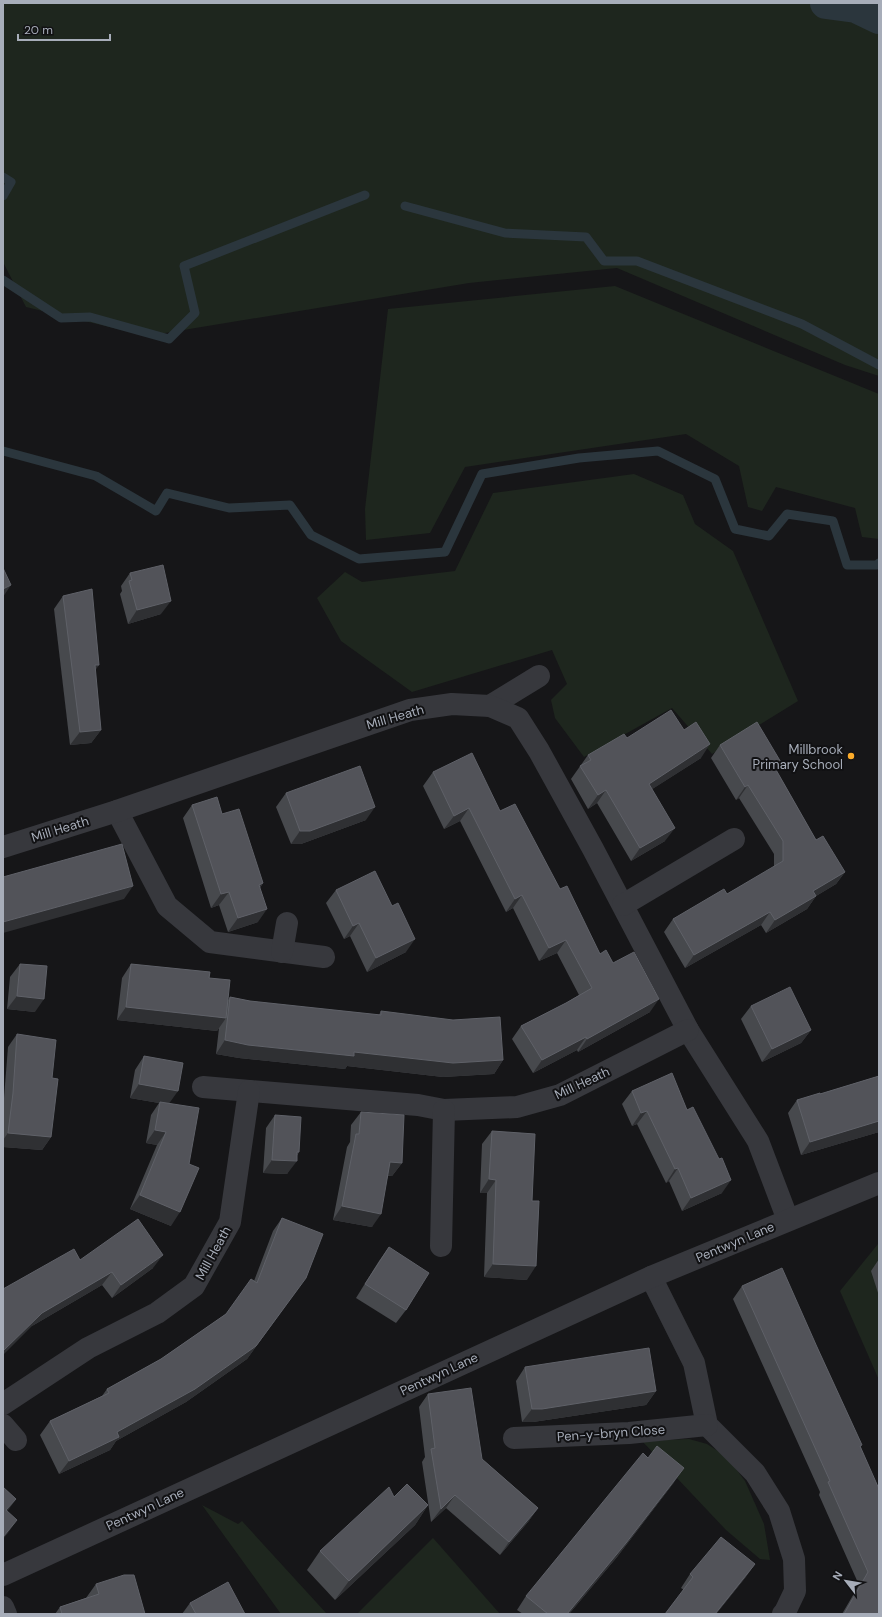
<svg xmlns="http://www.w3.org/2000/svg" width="882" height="1617" font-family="'DM Sans',sans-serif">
<rect width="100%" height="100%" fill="#161618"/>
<g fill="#1e261e">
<polygon points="3,3 879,3 879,376 845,365 617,268 469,283 147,336 26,307 3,262"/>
<polygon points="615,286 879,394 879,539 862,537 855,508 776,487 762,511 748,507 739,466 686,434 465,467 430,533 366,540 365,509 388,309"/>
<polygon points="634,474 683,495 695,524 733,551 798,701 712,754 672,708 584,757 555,718 551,700 567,684 552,650 412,692 341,641 317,598 345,572 362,582 455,571 493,493"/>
<polygon points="878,1244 879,1245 879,1380 840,1291"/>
<polygon points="689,1439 707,1444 727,1457 745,1481 764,1524 770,1560 760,1559 726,1530 642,1441"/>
<polygon points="202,1505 238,1524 242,1521 327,1614 281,1614"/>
<polygon points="433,1538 500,1614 357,1614"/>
</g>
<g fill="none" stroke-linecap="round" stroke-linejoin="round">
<g stroke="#2b363d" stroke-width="9">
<polyline points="3,177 11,182 3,196"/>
<polyline points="405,206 505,233 586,237 604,261 637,261 802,324 879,365"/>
<polyline points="3,280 61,318 90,317 169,339 195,313 184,266 365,195"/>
<polyline points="3,451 96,476 156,511 167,493 229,508 290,505 311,535 359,559 445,552 482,474 579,458 658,451 715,479 735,529 769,536 787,514 833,521 847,565 877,565 879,563"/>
</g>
<polyline stroke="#2b363d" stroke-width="32" points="826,3 856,7 879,18"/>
<g stroke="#37383d" stroke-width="22">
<polyline points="490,706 539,676"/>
<polyline points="117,811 167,906 210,942 324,957"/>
<polyline points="3,847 117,811 410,710 452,704 490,706 518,718 539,751 593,849 688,1030 758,1141 788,1220"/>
<polyline points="623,905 734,839"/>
<polyline points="282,952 287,923"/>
<polyline points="203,1087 418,1105 444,1110 517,1107 560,1095 688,1030"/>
<polyline points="441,1246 444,1110"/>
<polyline points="651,1277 694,1363 707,1425 755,1473 779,1511 794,1559 795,1591 785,1612 783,1614"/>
<polyline points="3,1404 88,1348 157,1313 194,1286 230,1222 249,1091"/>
<polyline points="3,1425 16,1440"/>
<polyline points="514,1438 629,1433 707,1425"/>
<polyline points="3,1575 651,1277 879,1183"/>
<polyline points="3,1607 6,1614"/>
</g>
</g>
<g fill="#47494d">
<polygon points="130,573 161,614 128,624 120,594 122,591 121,586"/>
<polygon points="63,596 95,671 101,730 91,743 70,745 54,609"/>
<polygon points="627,738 701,758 652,789 665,841 631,861 597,803 588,809 571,779 588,755"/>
<polygon points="720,745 777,772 816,840 845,872 836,884 816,896 807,909 766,933 761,925 685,968 664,932 673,919 727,894 774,867 774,854 739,798 736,800 711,758"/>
<polygon points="433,772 500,811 560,889 600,954 613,963 650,1012 578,1052 577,1050 533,1073 512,1039 521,1026 566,1003 579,995 557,953 539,961 513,908 506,912 460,821 444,829 423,786"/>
<polygon points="286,793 366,820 301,844 291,844 276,807"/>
<polygon points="192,805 222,814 263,883 260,888 258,922 228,932 219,905 211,908 183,818"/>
<polygon points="336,890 406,952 367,972 350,936 344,939 326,903"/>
<polygon points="20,964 35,1012 7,1009 10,977"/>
<polygon points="131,964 209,978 228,1000 230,997 250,1001 379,1015 381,1011 503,1060 494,1074 443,1077 347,1066 345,1069 239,1058 216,1054 219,1028 217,1031 117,1020 122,978"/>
<polygon points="751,1006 811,1030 801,1043 762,1062 741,1019"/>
<polygon points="17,1034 51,1137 42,1150 3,1147 3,1110 8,1047"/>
<polygon points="144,1056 169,1103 171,1226 130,1209 157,1145 146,1143 151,1115 159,1103 130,1098 135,1070"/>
<polygon points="879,1076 879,1132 801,1155 788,1113 797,1100 820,1094"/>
<polygon points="632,1091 722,1193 682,1211 669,1181 666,1183 637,1124 632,1126 622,1104"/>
<polygon points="361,1112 402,1163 392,1176 388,1176 372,1227 333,1220 347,1147 350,1142 351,1125"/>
<polygon points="275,1115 299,1152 287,1174 263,1173 266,1128"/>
<polygon points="492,1131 532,1201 527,1280 484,1277 487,1193 480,1193 482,1144"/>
<polygon points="282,1218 296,1291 247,1359 186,1402 116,1441 110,1450 59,1474 40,1435 50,1421 102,1396 107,1389 161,1359 226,1314 254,1281 273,1231"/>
<polygon points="389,1247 406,1310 396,1323 356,1298 379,1261"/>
<polygon points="879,1259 879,1296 871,1271"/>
<polygon points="80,1260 153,1268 112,1298 102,1285 32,1326"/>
<polygon points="742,1286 817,1347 861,1447 879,1614 842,1614 859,1585 819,1495 820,1492 733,1299"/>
<polygon points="525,1367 656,1391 646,1405 533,1422 522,1422 516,1381"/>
<polygon points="428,1394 482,1459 538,1508 528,1522 500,1555 446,1508 431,1522 422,1462 425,1457 419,1407"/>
<polygon points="675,1481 617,1557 569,1614 523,1614 517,1610 526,1596"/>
<polygon points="394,1497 428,1505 415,1525 335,1600 307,1570 320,1551"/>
<polygon points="755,1564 745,1578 716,1614 665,1614 684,1590 681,1588 690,1574"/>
<polygon points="96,1584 145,1614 55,1614 60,1607 86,1598"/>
<polygon points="190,1603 245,1614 182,1614"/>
</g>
<g fill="#2f3033">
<polygon points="11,585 3,597 3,589"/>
<polygon points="171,601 161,614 128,624 137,610"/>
<polygon points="95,665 99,665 90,678"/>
<polygon points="101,730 91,743 70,745 80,732"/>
<polygon points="710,744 701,758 640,797 649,784"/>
<polygon points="782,764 773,777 775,768"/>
<polygon points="748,785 739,798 736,800 745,787"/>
<polygon points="606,790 597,803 588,809 598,795"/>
<polygon points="375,807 366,820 301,844 291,844 300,831"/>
<polygon points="469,808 460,821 444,829 454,816"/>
<polygon points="675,828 665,841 631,861 640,848"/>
<polygon points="845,872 836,884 816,896 807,909 766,933 775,920 813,891"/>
<polygon points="263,883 254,896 259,885"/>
<polygon points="133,886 124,899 3,933 3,922"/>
<polygon points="229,892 219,905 211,908 221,894"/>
<polygon points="522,895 513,908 506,912 515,899"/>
<polygon points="267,909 258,922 228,932 238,918"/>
<polygon points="770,912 761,925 685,968 694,955"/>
<polygon points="359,923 350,936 344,939 353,926"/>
<polygon points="415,939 406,952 367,972 376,958"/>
<polygon points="566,940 557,953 539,961 549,948"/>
<polygon points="17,996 44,999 35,1012 7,1009"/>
<polygon points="659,999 650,1012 578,1052 587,1039"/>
<polygon points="126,1007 226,1018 217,1031 117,1020"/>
<polygon points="811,1030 801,1043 762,1062 772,1049"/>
<polygon points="586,1037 577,1050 533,1073 542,1060"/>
<polygon points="225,1040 354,1052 503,1060 494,1074 443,1077 347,1066 345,1069 239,1058 216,1054"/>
<polygon points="139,1084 178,1091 168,1105 160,1102 159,1103 130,1098"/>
<polygon points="647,1111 637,1124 632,1126 641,1113"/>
<polygon points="879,1121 879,1132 801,1155 810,1142"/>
<polygon points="155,1130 166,1132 157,1145 146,1143"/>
<polygon points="8,1133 51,1137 42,1150 3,1147 3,1140"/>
<polygon points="297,1152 299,1152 292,1161 297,1161 287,1174 263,1173 272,1160"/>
<polygon points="390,1162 402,1163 392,1176 381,1175"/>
<polygon points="678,1168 669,1181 666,1183 675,1169"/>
<polygon points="489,1179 496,1180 487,1193 480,1193"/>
<polygon points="731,1180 722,1193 682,1211 691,1198"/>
<polygon points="140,1195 180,1212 171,1226 130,1209"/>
<polygon points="342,1206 381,1214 372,1227 333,1220"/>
<polygon points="163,1255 153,1268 112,1298 121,1285"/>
<polygon points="493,1264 536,1266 527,1280 484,1277"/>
<polygon points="112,1272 102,1285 32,1326 3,1355 3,1351 42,1313"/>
<polygon points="296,1291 247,1359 186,1402 116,1441 110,1450 59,1474 69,1461 117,1432"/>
<polygon points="656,1391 646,1405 533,1422 522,1422 532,1409"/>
<polygon points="684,1468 675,1481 617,1557 569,1614 567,1614"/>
<polygon points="455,1495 446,1508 431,1522 441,1509"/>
<polygon points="16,1499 7,1512 6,1510"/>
<polygon points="428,1505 415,1525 335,1600 349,1581"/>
<polygon points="538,1508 528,1522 500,1555 509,1542"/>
<polygon points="17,1520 8,1533 3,1539 3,1537"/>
<polygon points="755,1564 745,1578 716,1614 715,1614"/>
</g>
<g fill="#525359" stroke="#5f6168">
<polygon points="163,565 171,601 137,610 129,581 132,580 130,573"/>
<polygon points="3,568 11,585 3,589"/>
<polygon points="92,589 99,665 95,665 101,730 80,732 63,596"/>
<polygon points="671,710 684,730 696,722 710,744 649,784 675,828 640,848 606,790 598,795 580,766 591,760 588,755 624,734 627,738"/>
<polygon points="757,722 782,764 775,768 816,840 823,836 845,872 813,891 816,896 775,920 770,912 694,955 673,919 724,889 727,894 783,861 783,841 748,785 745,787 720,745"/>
<polygon points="472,753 500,811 515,804 560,889 567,886 600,954 606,950 613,963 634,952 659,999 587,1039 586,1037 542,1060 521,1026 566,1003 592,988 566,940 549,948 522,895 515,899 469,808 454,816 433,772"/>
<polygon points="360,766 375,807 310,831 300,831 286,793"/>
<polygon points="217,797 222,814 239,809 263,883 259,885 267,909 238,918 229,892 221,894 192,805"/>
<polygon points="122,844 133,886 3,922 3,877"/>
<polygon points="375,871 392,906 398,903 415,939 376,958 359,923 353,926 336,890"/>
<polygon points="20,964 47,966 44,999 17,996"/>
<polygon points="131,964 210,972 209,978 230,980 226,1018 126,1007"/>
<polygon points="790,987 811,1030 772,1049 751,1006"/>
<polygon points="230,997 250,1001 381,1015 381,1011 453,1020 500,1017 503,1060 453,1063 354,1052 354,1056 248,1045 225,1040"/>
<polygon points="17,1034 56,1040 52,1078 58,1079 51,1137 8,1133 13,1093"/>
<polygon points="144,1056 183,1063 178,1091 139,1084"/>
<polygon points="672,1073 687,1110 693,1107 719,1159 722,1158 731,1180 691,1198 678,1168 675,1169 647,1111 641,1113 632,1091"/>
<polygon points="879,1076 879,1121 810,1142 797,1100 820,1093 820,1094"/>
<polygon points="160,1102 199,1108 189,1164 199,1168 180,1212 140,1195 166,1132 155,1130"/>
<polygon points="361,1112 404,1115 402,1163 390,1162 381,1214 342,1206 356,1134 359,1134"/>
<polygon points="275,1115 301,1117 299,1152 297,1152 297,1161 272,1160"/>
<polygon points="492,1131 535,1134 532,1201 539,1201 536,1266 493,1264 496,1180 489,1179"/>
<polygon points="282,1218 323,1234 306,1278 256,1346 195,1389 117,1432 119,1437 69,1461 50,1421 109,1393 107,1389 161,1359 226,1314 251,1279 257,1283"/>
<polygon points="138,1219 163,1255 121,1285 112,1272 42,1313 3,1351 3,1289 74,1249 80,1260"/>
<polygon points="389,1247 429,1273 406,1310 365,1284"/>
<polygon points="782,1268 817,1347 862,1445 860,1446 879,1489 879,1614 844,1614 868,1572 828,1482 830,1481 742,1286"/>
<polygon points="649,1348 656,1391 542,1409 532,1409 525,1367"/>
<polygon points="471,1388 482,1459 538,1508 509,1542 455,1495 441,1509 431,1449 435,1448 428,1394"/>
<polygon points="657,1446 684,1468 626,1543 567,1614 548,1614 526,1596 643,1453 648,1458"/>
<polygon points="407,1484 428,1505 349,1581 320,1551 389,1487 394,1497"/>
<polygon points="3,1487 16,1499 6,1510 17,1520 3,1537"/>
<polygon points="721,1537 755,1564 715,1614 665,1614 693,1577 690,1574"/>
<polygon points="124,1575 134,1575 145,1614 62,1614 60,1607 99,1594 96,1584"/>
<polygon points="228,1582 245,1614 196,1614 190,1603"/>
</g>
<circle fill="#fcac2a" stroke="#111113" stroke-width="1.5" cx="851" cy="756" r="4"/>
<g text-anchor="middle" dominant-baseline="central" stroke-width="4" stroke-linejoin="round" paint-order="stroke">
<g font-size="13" fill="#a7adb9" stroke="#111113">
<text transform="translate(395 717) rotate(-16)">Mill Heath</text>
<text transform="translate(60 829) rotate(-17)">Mill Heath</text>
<text transform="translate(582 1083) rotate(-25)">Mill Heath</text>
<text transform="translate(735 1242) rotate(-23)">Pentwyn Lane</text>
<text transform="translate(213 1253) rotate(-61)">Mill Heath</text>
<text transform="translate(439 1374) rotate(-25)">Pentwyn Lane</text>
<text transform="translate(611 1433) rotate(-4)">Pen-y-bryn Close</text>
<text transform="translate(145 1509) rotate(-25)">Pentwyn Lane</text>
</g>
<g font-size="13" fill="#a7adb9" stroke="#111113" text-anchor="end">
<text x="843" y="749">Millbrook<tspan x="843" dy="15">Primary School</tspan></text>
</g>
</g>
<rect width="882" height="1617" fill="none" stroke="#a7adb9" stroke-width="8"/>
<g transform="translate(846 1581) rotate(301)" stroke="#111113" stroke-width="3" paint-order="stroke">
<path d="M0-3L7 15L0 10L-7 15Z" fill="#a7adb9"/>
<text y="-6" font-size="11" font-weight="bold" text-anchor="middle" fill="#a7adb9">N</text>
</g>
<path d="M18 34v6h92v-6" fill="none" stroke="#a7adb9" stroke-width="2"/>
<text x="24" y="34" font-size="12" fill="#a7adb9" stroke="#111113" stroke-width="3" paint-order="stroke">20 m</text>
</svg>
